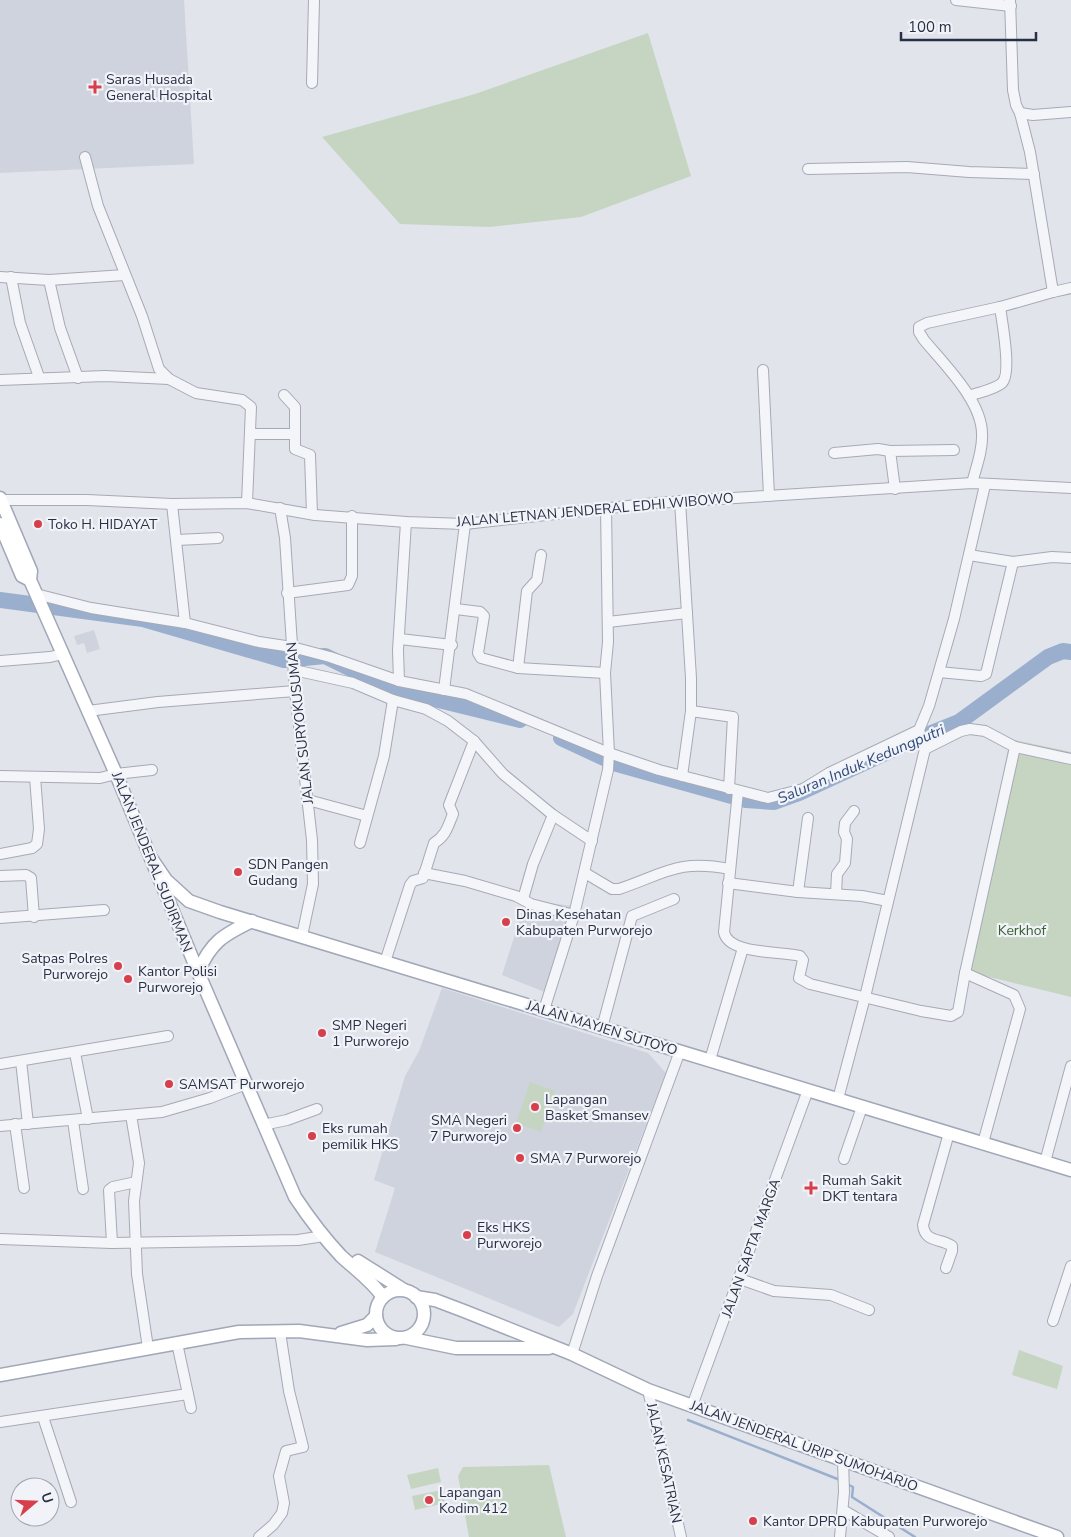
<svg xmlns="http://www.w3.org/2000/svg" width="1071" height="1537" font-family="'Nunito Sans',sans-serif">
<rect width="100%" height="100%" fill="#e1e4eb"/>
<g fill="#cfd3dd">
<polygon points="0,0 184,0 194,164 0,173"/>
<polygon points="94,630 100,649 87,653 84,643 77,645 74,636"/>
<polygon points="550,903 572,906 547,993 502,975 523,909"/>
<polygon points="442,988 648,1053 666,1073 573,1314 559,1327 375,1252 395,1188 374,1180 405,1076 419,1051"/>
</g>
<g fill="#c5d5c2">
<polygon points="648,33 691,176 581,217 489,227 400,224 322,137 475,94"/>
<polygon points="1010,739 1071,752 1071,997 965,971"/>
<polygon points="530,1082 555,1091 541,1132 516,1123"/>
<polygon points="1019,1350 1063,1366 1057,1389 1012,1375"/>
<polygon points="549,1465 566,1537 469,1537 458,1476 463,1467"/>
<polygon points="438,1468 441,1482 411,1489 407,1475"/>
<polygon points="442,1490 445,1503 415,1510 412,1496"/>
</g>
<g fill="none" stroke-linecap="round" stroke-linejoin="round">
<g stroke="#9aafcd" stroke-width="2.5">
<polyline points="688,1420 840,1480"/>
<polyline points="847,1484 853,1487 852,1497 915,1537"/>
</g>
<g stroke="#9aafcd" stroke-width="16">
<polyline points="0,600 143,619 284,660 325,656 374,680 410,693 520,720"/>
<polyline points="561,738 617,764 746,800 774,802 799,793 907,743 959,722 1048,657 1063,651 1071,652"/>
</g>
<defs>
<g id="minor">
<polyline points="956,0 1011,6"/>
<polyline points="1010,0 1013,90 1016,105 1020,113 1030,152 1053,292 1071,288"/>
<polyline points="312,83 314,0"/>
<polyline points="1020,113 1033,115 1071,112"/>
<polyline points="85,157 98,206 142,316 159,369 169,379 196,393 242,400 251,407 247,503"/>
<polyline points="808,169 907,167 969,172 1034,174"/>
<polyline points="0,277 49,280 125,275"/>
<polyline points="11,277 20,323 39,377"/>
<polyline points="49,280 60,328 78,378"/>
<polyline points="763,370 769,496"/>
<polyline points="0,380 105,376 169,379"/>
<polyline points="284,395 295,407 295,449 310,455 312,514"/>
<path d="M969,396C979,392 994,390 1002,383C1012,373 1002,322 1000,307"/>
<polyline points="251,434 295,434"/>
<polyline points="834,453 878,449 890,451"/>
<path d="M972,483C976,468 983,450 982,434C982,401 944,364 924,340L919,332V327L927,323L1000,307L1053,292"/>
<polyline points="895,489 890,451 954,450"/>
<polyline points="0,500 87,500 172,504 247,503 315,515 406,522 465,524 655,503 972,483 1071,488"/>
<polyline points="680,501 691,678 691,711 682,776"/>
<polyline points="172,504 185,623"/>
<polyline points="280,508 285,538 295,691 312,840 313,884 302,936"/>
<polyline points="177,540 218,538"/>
<polyline points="969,555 1013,562 1052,557 1071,558"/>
<polyline points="287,593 348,585 352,576 352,516"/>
<polyline points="36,594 91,608 185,623 259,642 292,647 330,657 399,681 466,694 609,753 659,770 768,798 803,789 829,773 919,730"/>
<polyline points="456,609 480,612 484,616 478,653 481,658 518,668 605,673"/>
<polyline points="608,622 687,613"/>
<polyline points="400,639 452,645"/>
<polyline points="0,661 50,657 63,654"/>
<polyline points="518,668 527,591 537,580 541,555"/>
<polyline points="294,670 353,683 393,700 426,709 448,721 474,741 503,774 553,815 592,841"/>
<polyline points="939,672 981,676 986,674 1013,562"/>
<polyline points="399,681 398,650 406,522"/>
<polyline points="444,690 465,524"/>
<polyline points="88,711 158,702 295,691"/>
<polyline points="691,711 733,717 729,789"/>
<polyline points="925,749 961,731 970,729 985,731 1015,747 1071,759"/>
<polyline points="0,776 100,778 116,774 152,770"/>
<path d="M738,791L724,932C728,955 782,951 800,956L803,960L799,978L810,984L921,1011L951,1016L958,1012L965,973"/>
<polyline points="308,800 367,816"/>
<polyline points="360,843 384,756 393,700"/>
<polyline points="0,854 32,848 37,844 39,829 35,777"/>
<polyline points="424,873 465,881 516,896 531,904 574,915"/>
<path d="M585,873L612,889H619C666,873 678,859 730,869"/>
<polyline points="0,876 26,875 31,878 34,917"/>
<polyline points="728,883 798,892 862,896 888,901"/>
<polyline points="798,892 808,818"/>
<polyline points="836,894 837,874 845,863 847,839 844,832 845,823 854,811"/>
<polyline points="523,899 533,864 553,815"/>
<polyline points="0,918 104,910"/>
<path d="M385,962L410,885L413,881L423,878L434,843C446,836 448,826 453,814L449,805L474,741"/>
<polyline points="544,1010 574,915 608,770 609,753 605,673 608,642 606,508"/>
<polyline points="602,1028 632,916 674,899"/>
<polyline points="75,1053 88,1119"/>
<polyline points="710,1060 743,948"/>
<polyline points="21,1061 28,1124"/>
<polyline points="0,1064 168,1036"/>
<polyline points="838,1099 865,997 925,749 919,730 929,706 954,619 985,485"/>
<polyline points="131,1115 139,1163 134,1201 137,1274 148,1348"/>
<polyline points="73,1121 83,1189"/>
<polyline points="15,1124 24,1188"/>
<polyline points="263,1125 287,1120 317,1109"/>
<polyline points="0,1126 162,1112 210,1098 246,1084"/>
<polyline points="983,1143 1020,1009 1014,995 965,973 1015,747"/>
<polyline points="844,1159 862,1107"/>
<polyline points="1045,1162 1071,1066"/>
<polyline points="0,1239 112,1243 298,1240 324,1236"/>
<polyline points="112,1243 109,1190 113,1187 136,1182"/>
<path d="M946,1268L952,1251V1246C940,1238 925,1243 923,1225L949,1133"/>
<polyline points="740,1279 774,1291 831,1295 869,1310"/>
<polyline points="1053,1321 1071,1266"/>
<polyline points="177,1343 191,1408"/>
<polyline points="572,1354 597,1276 680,1051"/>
<polyline points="648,1390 681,1537"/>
<polyline points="692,1406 808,1090"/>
<polyline points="43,1417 71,1502"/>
<polyline points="0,1422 188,1394"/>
<polyline points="843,1510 889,1537"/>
<polyline points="259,1537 273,1525 282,1513 284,1503 279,1476 286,1451 303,1447 289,1391 280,1332"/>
<polyline points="840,1537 844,1492 843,1461"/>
</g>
<g id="major">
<path d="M0,498L31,571L30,580L116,774L198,972L295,1197C309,1218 324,1238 341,1256C356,1270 371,1280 383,1297"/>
<polyline points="0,524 22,576 30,580"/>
<polyline points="151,858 166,880 189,901 220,912 1071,1170"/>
<path d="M198,972C211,942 223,935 252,921"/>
<polyline points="358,1261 404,1290"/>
<circle cx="400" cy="1314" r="24"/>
<polyline points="416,1297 435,1300 464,1311 572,1354 648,1390 1057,1537"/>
<polyline points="341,1333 367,1325 376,1316"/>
<polyline points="407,1338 456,1348 549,1348"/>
<polyline points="0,1375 239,1332 299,1331 367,1340 396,1339"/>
</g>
</defs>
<use href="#minor" stroke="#a6aab6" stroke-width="12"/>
<use href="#major" stroke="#a0a7b7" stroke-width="15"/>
<use href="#minor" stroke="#f4f5f9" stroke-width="10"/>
<use href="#major" stroke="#fff" stroke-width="12"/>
</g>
<g fill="#d73f4b" stroke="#f1f3f8" stroke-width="2">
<path d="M92.5 79.5h5v5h5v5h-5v5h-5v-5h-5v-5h5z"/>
<circle cx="38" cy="524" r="5"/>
<circle cx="238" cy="872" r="5"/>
<circle cx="506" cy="922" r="5"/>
<circle cx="118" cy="966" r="5"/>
<circle cx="128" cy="979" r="5"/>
<circle cx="322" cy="1033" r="5"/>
<circle cx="169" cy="1084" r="5"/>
<circle cx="535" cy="1107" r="5"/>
<circle cx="517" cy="1128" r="5"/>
<circle cx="312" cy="1136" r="5"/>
<circle cx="520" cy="1158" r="5"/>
<path d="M808.5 1180.5h5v5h5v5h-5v5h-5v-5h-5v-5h5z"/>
<circle cx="467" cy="1235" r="5"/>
<circle cx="429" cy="1500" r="5"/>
<circle cx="753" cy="1521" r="5"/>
</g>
<g text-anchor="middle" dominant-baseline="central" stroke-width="4.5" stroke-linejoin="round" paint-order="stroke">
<g font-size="14" fill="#283044" stroke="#f1f3f8" text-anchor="start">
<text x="106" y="79">Saras Husada<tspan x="106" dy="16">General Hospital</tspan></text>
<text x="48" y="524">Toko H. HIDAYAT</text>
<text x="248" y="864">SDN Pangen<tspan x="248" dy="16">Gudang</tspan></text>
<text x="516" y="914">Dinas Kesehatan<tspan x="516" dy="16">Kabupaten Purworejo</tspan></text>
<text x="108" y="958" text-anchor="end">Satpas Polres<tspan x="108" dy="16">Purworejo</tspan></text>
<text x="138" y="971">Kantor Polisi<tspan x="138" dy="16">Purworejo</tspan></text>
<text x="332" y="1025">SMP Negeri<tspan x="332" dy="16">1 Purworejo</tspan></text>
<text x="179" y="1084">SAMSAT Purworejo</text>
<text x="545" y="1099">Lapangan<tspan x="545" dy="16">Basket Smansev</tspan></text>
<text x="507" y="1120" text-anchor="end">SMA Negeri<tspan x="507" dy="16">7 Purworejo</tspan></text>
<text x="322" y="1128">Eks rumah<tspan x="322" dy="16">pemilik HKS</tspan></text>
<text x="530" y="1158">SMA 7 Purworejo</text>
<text x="822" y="1180">Rumah Sakit<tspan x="822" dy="16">DKT tentara</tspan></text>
<text x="477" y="1227">Eks HKS<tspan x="477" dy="16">Purworejo</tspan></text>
<text x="439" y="1492">Lapangan<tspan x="439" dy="16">Kodim 412</tspan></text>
<text x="763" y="1521">Kantor DPRD Kabupaten Purworejo</text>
</g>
<g font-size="14" fill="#283044" stroke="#f1f3f8">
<text transform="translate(595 510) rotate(-5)">JALAN LETNAN JENDERAL EDHI WIBOWO</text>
<text transform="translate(300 723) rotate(-96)">JALAN SURYOKUSUMAN</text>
<text transform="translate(152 862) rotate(68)">JALAN JENDERAL SUDIRMAN</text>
<text transform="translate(602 1028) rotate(17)">JALAN MAYJEN SUTOYO</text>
<text transform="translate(751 1248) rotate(-70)">JALAN SAPTA MARGA</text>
<text transform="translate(804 1446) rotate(20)">JALAN JENDERAL URIP SUMOHARJO</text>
<text transform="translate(664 1463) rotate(78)">JALAN KESATRIAN</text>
</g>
<g font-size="14" fill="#3a6034" stroke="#f1f3f8">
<text x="1022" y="930">Kerkhof</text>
</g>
<g font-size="15" font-style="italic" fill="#2f4c7b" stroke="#f1f3f8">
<text transform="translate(861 764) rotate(-23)">Saluran Induk Kedungputri</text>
</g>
</g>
<g transform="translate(35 1502) rotate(71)"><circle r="24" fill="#f1f3f8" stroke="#a1a5b0"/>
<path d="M0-4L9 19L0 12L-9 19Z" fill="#d73f4b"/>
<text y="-8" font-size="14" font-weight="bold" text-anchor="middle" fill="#283044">U</text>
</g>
<path d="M901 32v8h135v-8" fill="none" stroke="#283044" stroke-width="2.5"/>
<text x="908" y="32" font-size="15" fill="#283044" stroke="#f1f3f8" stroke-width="4" paint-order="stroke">100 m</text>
</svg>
